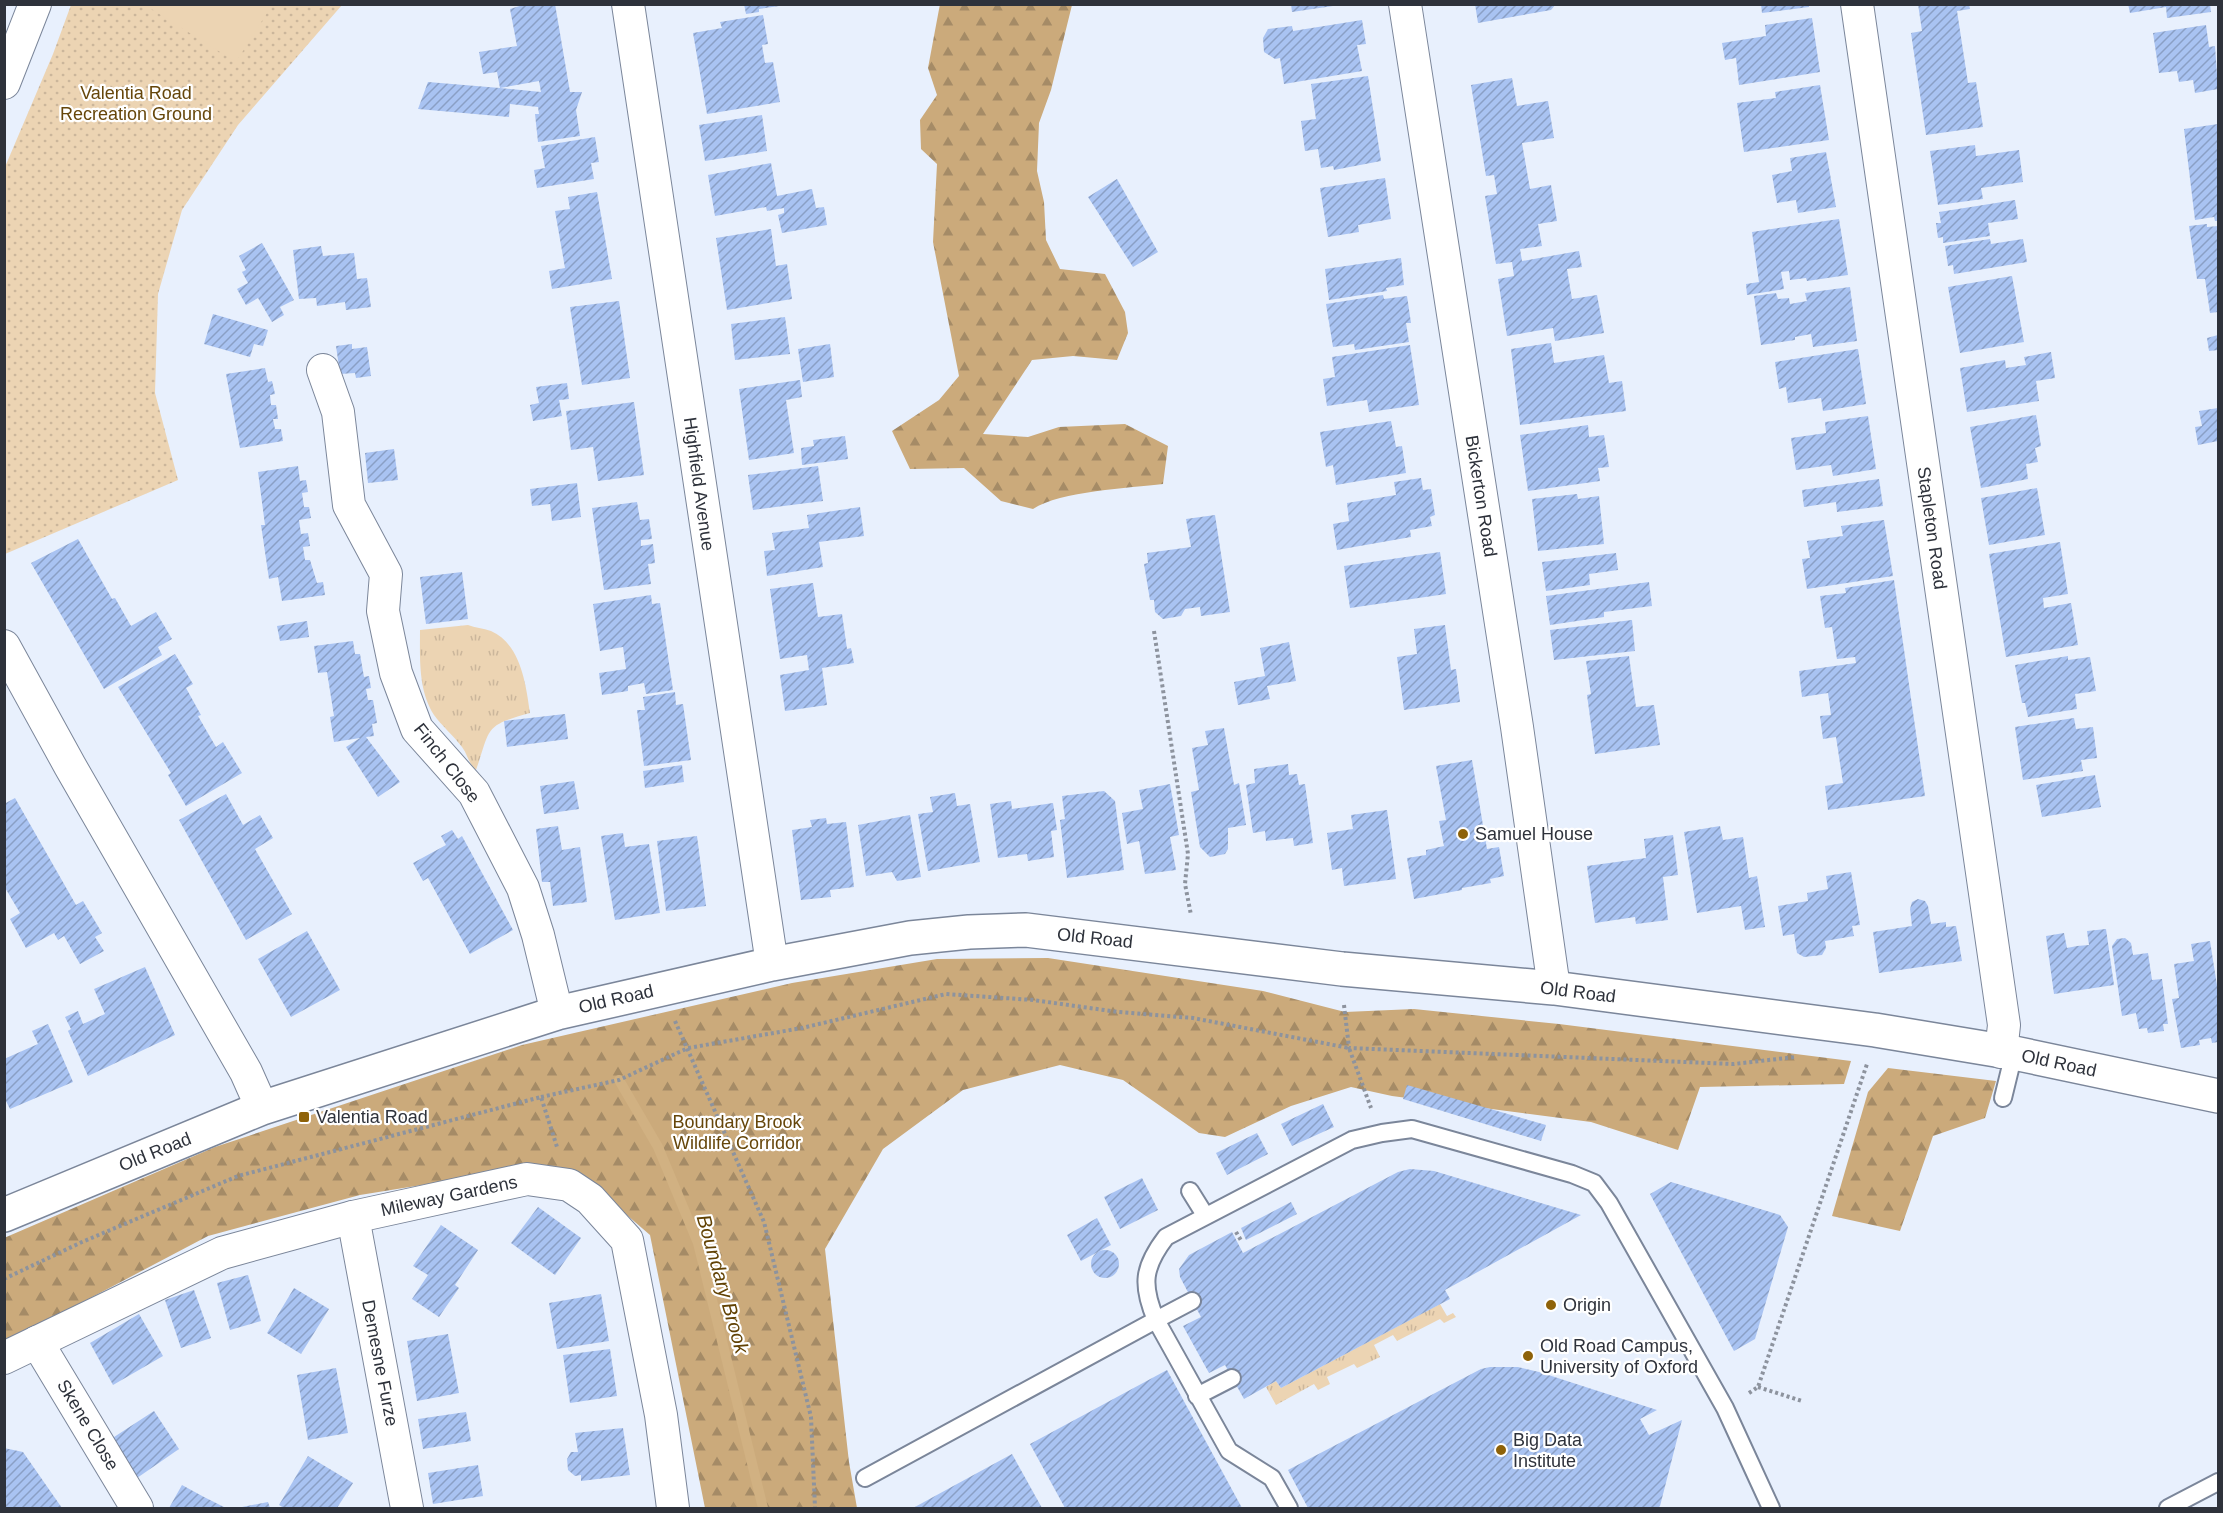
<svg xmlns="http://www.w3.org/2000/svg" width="2223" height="1513" font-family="Arial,sans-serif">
<defs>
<pattern id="grass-tufts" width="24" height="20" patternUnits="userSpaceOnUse" patternTransform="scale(1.5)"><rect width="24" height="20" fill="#ecd4b3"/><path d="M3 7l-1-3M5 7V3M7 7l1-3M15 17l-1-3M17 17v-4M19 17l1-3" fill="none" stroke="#cbb69b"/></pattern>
<pattern id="forest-firs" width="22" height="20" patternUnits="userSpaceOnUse" patternTransform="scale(1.5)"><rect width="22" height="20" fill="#cbaa7b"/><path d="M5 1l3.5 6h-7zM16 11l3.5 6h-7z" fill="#a58b66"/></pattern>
<pattern id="park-dots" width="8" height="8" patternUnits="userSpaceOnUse" patternTransform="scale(1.5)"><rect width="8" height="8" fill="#ecd4b3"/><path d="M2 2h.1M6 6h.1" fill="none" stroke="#cbb69b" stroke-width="1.8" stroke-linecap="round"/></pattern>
<pattern id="building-hatch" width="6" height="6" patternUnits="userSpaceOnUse" patternTransform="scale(1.5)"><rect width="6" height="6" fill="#a9c3f2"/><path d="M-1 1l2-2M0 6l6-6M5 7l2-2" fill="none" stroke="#8a9fc5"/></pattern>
</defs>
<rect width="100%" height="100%" fill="#e8f0fd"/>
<g fill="url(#grass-tufts)">
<path d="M468,625C475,628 483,628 491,631C521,644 526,685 530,713C483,726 491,728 476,770C468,763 468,755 462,747C454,736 441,725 434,715C418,690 420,658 420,630Z"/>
<polygon points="1440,1304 1447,1316 1453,1313 1456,1317 1444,1323 1440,1319 1397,1341 1393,1335 1374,1345 1380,1357 1357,1368 1354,1364 1327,1377 1330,1384 1318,1390 1314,1384 1276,1405 1266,1387 1276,1381 1281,1388"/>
</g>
<g fill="url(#forest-firs)">
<path d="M940,4L1072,5L1051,90L1039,123L1037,171L1044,202L1046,240L1060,269L1105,274L1125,312L1128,333L1117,360L1073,356L1032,360L983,434L1028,437L1059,427L1125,424L1168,446L1163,484C1130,488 1060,491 1033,509L1001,501L964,468L910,469L892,431L939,400L959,376L933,242L937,164L921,149L920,120L937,95L928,68Z"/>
<polygon points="1048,958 1263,991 1345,1012 1414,1009 1559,1024 1851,1061 1844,1084 1700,1087 1678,1150 1591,1122 1392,1096 1351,1087 1291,1106 1225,1137 1199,1133 1123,1080 1060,1065 963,1090 883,1149 825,1249 849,1462 857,1508 705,1508 650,1235 591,1184 545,1165 360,1195 208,1236 5,1343 4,1238 215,1147 522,1045 792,983 937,959"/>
<polygon points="1888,1068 1996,1081 1985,1118 1933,1136 1900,1231 1832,1216 1868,1092"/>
</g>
<polygon fill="url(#park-dots)" points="71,5 342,5 238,125 182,210 158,294 155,393 178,480 5,554 5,167 53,54"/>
<polygon fill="#ecd4b3" points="145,5 272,5 236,62"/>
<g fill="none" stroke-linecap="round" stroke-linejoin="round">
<polyline stroke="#d1b182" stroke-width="10" points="619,1080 658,1147 698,1243 763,1508"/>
</g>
<g fill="url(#building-hatch)" fill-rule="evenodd">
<path d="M526,4H555L570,92H582L576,110L580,136L538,142L535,114H539L538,107L510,104L509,117L418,109L428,82L500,88L497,72L483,74L479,52L517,46L510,9ZM539,81L541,92L500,88Z"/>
<polygon points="744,4 778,4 779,6 759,9 759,12 746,14"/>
<polygon points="1291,4 1333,4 1333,6 1292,12"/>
<polygon points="1475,4 1556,4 1551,10 1478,23"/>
<polygon points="1761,4 1809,4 1809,7 1762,13"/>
<polygon points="1918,4 1969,4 1970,9 1957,11 1968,83 1976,82 1983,127 1926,135 1911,33 1922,31"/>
<polygon points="2128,4 2210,4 2211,12 2167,18 2166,7 2130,13"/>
<polygon points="763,15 768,44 762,45 765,63 773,62 780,102 707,114 693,33 722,28 720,22"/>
<polygon points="1812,18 1820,72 1739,85 1736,58 1725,60 1722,43 1766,36 1765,25"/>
<polygon points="1362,20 1366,44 1357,45 1362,71 1284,84 1280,58 1275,59 1264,52 1263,38 1268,29 1292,26 1293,31"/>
<polygon points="2206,25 2209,47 2215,46 2218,89 2195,93 2193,80 2179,82 2177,71 2159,73 2153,33"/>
<polygon points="1368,76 1381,161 1334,170 1333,166 1321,168 1318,149 1305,151 1301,121 1316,119 1311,84"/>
<polygon points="1512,78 1517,106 1548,101 1554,138 1522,143 1530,189 1551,185 1557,221 1538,224 1542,246 1520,249 1522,261 1579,251 1582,267 1567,269 1572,299 1597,295 1604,333 1555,341 1553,328 1507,336 1498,279 1514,276 1512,262 1496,264 1485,196 1497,194 1494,175 1486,176 1471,85"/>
<polygon points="1820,85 1829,140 1744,152 1737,103 1776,98 1775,92"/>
<polygon points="762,115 767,151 705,161 699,125"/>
<polygon points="2218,124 2218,221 2215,221 2214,217 2195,220 2184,129"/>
<polygon points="595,137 599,162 591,163 594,179 537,188 534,170 545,168 541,146"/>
<polygon points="1975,145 1976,156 2019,150 2023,182 1981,188 1983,199 1938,205 1930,151"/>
<polygon points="1826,152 1836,207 1798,213 1796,200 1777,203 1772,175 1792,171 1790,158"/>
<polygon points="771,163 777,196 812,189 816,208 824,207 827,225 782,233 778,215 784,213 784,208 767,211 766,207 715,216 708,175"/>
<polygon points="1385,178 1391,219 1358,225 1359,232 1328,237 1320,188"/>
<polygon points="1117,179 1158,252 1133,267 1088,197"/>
<polygon points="597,192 612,279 552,289 549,271 565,268 555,211 570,209 568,197"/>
<polygon points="2015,200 2018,219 1988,223 1990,236 1943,243 1943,237 1938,238 1936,223 1941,223 1939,212"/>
<polygon points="1839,219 1848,275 1807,281 1806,278 1790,280 1789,271 1781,272 1784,289 1747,295 1746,284 1759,282 1752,232"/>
<polygon points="2207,224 2207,227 2218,226 2218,312 2210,313 2205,279 2197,279 2189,226"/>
<polygon points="771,229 776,266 787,264 792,299 727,310 716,238"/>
<polygon points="1990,239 1991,244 2023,239 2027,262 1954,274 1953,265 1948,266 1945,246"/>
<polygon points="262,243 294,300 280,307 284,315 272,322 258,298 246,305 237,289 248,283 242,272 246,270 239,256"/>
<polygon points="321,246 323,256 354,253 357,279 367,278 371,307 346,310 345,302 317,306 316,298 299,299 293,250"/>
<polygon points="1401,258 1404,285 1386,288 1387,291 1329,300 1325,269"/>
<polygon points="2012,276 2024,342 1960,353 1948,287"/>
<polygon points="1850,287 1857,341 1813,347 1811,334 1795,337 1795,340 1761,345 1754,296 1776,293 1778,299 1789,298 1790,304 1807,301 1805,293"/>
<polygon points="1383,295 1384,299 1407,296 1411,323 1406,323 1409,342 1355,350 1354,344 1333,347 1326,304"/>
<polygon points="619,301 630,378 582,385 570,307"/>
<polygon points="213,314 268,330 263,346 254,344 250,357 204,344"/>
<polygon points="785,317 790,354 735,360 731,324"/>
<polygon points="2218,335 2218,350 2209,351 2207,338"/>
<polygon points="1551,343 1554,363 1604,355 1609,383 1622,381 1626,411 1520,425 1511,349"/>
<polygon points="352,344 352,349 367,347 371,376 356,378 355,373 340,374 336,346"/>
<polygon points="830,344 834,377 803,382 798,349"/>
<polygon points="1410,345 1419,405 1369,412 1367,400 1327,406 1323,379 1335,377 1332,357"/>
<polygon points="1858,349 1866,404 1823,411 1821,398 1788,403 1786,387 1779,389 1775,362"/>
<polygon points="2051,352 2055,378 2036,381 2039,401 1967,412 1960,368 2005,360 2006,368 2026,365 2024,357"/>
<polygon points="265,368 268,382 272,381 275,394 270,395 271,405 276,405 278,419 273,419 275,429 281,429 283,441 240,448 226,374"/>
<polygon points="800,380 802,397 786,400 794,453 749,460 739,389"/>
<polygon points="567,383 569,399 559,400 562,416 533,421 530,405 539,403 536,387"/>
<polygon points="634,402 644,475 598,481 593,447 571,450 566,411"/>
<polygon points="2218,408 2218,441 2198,445 2195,427 2202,426 2199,411"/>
<polygon points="2036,415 2041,446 2035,448 2038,462 2026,464 2028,479 1981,488 1970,427"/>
<polygon points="1868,416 1876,469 1833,476 1831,465 1796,470 1791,438 1826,433 1825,422"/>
<polygon points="1391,421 1396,447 1402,446 1406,473 1336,485 1333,465 1326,467 1320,432"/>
<polygon points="1588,425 1589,437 1604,435 1609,467 1598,468 1600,481 1528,491 1520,435"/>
<polygon points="845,436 848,459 802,465 801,448 814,446 813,440"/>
<polygon points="394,449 398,480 368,483 365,453"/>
<polygon points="298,466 300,481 306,480 308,492 302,493 304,507 309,507 311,518 299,520 301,534 308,533 310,546 303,547 305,560 310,560 317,583 323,582 325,595 282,601 278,577 269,579 261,525 265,525 258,472"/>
<polygon points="818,466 823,501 753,510 748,475"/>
<polygon points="1421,478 1423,490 1431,489 1435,515 1430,517 1432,526 1410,530 1411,537 1337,550 1333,524 1349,521 1347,503 1396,495 1394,482"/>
<polygon points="1879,479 1883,506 1837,512 1836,502 1804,507 1802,490"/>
<polygon points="577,483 581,517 552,521 550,504 532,506 530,489"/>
<polygon points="2037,488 2045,535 1989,545 1981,498"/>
<polygon points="1577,494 1578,499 1599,496 1604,544 1538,551 1532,499"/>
<polygon points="637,502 640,520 649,519 652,539 641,540 641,546 653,544 655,563 648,564 651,584 604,590 592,508"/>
<polygon points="860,507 864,536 819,542 823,567 767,576 764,551 775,550 772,533 809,528 807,515"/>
<polygon points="1215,515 1230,612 1201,616 1200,607 1185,609 1181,616 1163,619 1155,612 1154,600 1150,600 1144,564 1148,563 1147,553 1191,547 1186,519"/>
<polygon points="1884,520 1893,576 1807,589 1802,559 1810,558 1807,541 1843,536 1841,526"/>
<polygon points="78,539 112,599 115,598 131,626 156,612 172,639 158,647 162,655 104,689 31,563"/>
<polygon points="2060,542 2068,594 2043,598 2044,608 2071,603 2078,645 2006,657 1989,554"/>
<polygon points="1440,552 1446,594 1350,608 1344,566"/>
<polygon points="1616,553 1618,570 1589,574 1590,585 1546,591 1542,562"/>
<polygon points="462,572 468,619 426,624 420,577"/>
<polygon points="1894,580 1925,796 1828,810 1825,786 1843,783 1836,737 1823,739 1820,716 1831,715 1828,693 1802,697 1799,671 1856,663 1855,657 1837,659 1832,627 1825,628 1820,596 1846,593 1845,588"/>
<polygon points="1649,582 1652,606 1604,612 1604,617 1550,625 1546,596"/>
<polygon points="813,583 818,617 842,614 847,649 851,648 854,663 822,668 827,705 785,711 780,675 809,670 807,655 780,659 770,589"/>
<polygon points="651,595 652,604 660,603 673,690 646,694 644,683 628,686 628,691 602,695 599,673 626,669 623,647 600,651 593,604"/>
<polygon points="1632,620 1635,651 1554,660 1550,630"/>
<polygon points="307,621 309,637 280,641 277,626"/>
<polygon points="1445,625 1451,670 1456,669 1460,702 1404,710 1397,657 1417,654 1414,629"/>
<polygon points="353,641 355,654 360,654 364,677 369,676 371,688 366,689 368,700 373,700 377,723 372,724 374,736 366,737 400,782 378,797 346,747 360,738 334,742 330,717 334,716 327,672 318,673 314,646"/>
<polygon points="1289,642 1296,681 1267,686 1270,699 1238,705 1234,682 1265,676 1260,648"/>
<polygon points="175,654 193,684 186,688 201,715 198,716 216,747 223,742 242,773 186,806 168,775 171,773 118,687"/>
<polygon points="1629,656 1636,707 1654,705 1660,745 1595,754 1587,695 1591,694 1586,661"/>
<polygon points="2068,656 2068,660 2090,657 2096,691 2075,694 2077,709 2028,717 2025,703 2022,703 2015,665"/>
<polygon points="675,692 676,705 683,704 691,760 644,766 637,710 645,710 643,697"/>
<polygon points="565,714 568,739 507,747 504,721"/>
<polygon points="2074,718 2076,729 2093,727 2097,758 2081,760 2083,771 2023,780 2015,727"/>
<polygon points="1224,728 1234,785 1239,783 1246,825 1228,828 1228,849 1225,854 1210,857 1200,847 1191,792 1199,790 1192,748 1208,745 1205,731"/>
<polygon points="1472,760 1487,849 1499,847 1504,876 1490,879 1491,883 1462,888 1462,890 1414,899 1407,858 1426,855 1426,850 1444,846 1439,821 1446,820 1436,766"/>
<polygon points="1288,764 1289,775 1297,774 1299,785 1305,784 1313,843 1294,846 1293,838 1266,841 1265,831 1253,833 1246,785 1255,783 1254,769"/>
<polygon points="682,765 684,782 645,788 643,771"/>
<polygon points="2095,775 2101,807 2042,817 2036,785"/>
<polygon points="574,781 579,809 544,814 540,786"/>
<polygon points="1170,784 1179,835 1170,837 1176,870 1145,874 1139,841 1127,844 1122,813 1143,809 1139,790"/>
<polygon points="1104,791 1115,801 1124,870 1067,878 1060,820 1065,819 1062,796"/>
<polygon points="955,793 957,806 970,804 980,862 928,871 918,814 933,812 930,797"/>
<polygon points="226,794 243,825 260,815 273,838 255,849 292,914 246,940 179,820"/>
<polygon points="15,798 76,905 83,901 102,933 95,937 104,951 80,964 64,936 58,940 54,933 26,948 10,919 20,913 4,886 4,804"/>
<polygon points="1011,801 1012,809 1053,803 1057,830 1051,831 1054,857 1028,861 1027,854 998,858 990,804"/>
<polygon points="1387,810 1396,879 1344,886 1342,868 1332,870 1327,833 1353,829 1351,815"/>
<polygon points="910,815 921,877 897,881 892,872 866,876 858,825"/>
<polygon points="826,818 827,824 846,822 854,887 830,890 831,897 801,900 792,830 812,827 810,820"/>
<polygon points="558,826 562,850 580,847 587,902 553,906 550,882 542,882 536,829"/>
<polygon points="1720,826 1723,840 1743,837 1749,878 1757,876 1765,927 1745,930 1741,906 1697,913 1684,832"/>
<polygon points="452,830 458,839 462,836 513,930 470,954 428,878 423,881 413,863 446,845 441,836"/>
<polygon points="623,833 625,847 649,844 660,913 615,920 601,836"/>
<polygon points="1673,835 1678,875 1663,877 1668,920 1636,924 1635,917 1595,923 1587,866 1646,858 1644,839"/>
<polygon points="697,836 706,906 666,911 657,841"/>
<polygon points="1851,872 1860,925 1852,926 1854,936 1825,941 1826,948 1822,955 1804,957 1797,953 1794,934 1783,936 1778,906 1808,901 1807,893 1828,889 1826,876"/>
<polygon points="1918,899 1925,901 1928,906 1931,924 1946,922 1946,927 1956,926 1962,961 1879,973 1873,932 1912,926 1910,909 1912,902"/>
<polygon points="2106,929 2114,985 2054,994 2046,936 2064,933 2067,948 2077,946 2089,945 2087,931"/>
<polygon points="307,931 340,990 291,1017 258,959"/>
<polygon points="2125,938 2131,943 2133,955 2148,953 2152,980 2162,979 2168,1024 2163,1024 2164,1031 2148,1033 2147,1028 2139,1029 2136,1013 2122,1016 2112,946 2117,939"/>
<polygon points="2210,941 2218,992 2218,1042 2212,1043 2211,1038 2199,1040 2200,1045 2181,1048 2172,999 2179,998 2174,964 2194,961 2191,944"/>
<polygon points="145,967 175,1035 88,1076 68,1031 71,1029 65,1017 78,1011 83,1024 105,1014 94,989"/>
<polygon points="48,1024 73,1082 10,1109 4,1097 4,1059 38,1044 32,1031"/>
<polygon points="1407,1085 1546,1125 1541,1141 1403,1099"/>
<polygon points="1323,1104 1334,1127 1292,1146 1281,1124"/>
<polygon points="1257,1133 1268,1154 1227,1175 1216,1153"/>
<polygon points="1410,1169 1434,1171 1581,1215 1445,1290 1450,1299 1281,1388 1276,1381 1244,1399 1225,1365 1209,1373 1183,1326 1201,1317 1180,1277 1179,1269 1189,1255 1232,1232 1243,1253 1398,1172"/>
<polygon points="1142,1178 1158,1210 1120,1229 1104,1197"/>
<polygon points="1671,1182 1780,1215 1788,1227 1755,1339 1734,1351 1650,1194"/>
<polygon points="1291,1202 1297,1214 1246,1240 1241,1228"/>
<polygon points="538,1207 581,1238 555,1275 511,1243"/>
<polygon points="1097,1218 1111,1245 1081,1261 1067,1235"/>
<polygon points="441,1225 478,1250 455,1285 459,1288 439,1317 412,1299 428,1275 413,1266"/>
<circle cx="1105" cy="1264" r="14"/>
<polygon points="248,1275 261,1321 230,1330 217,1283"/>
<polygon points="294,1288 329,1309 301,1354 267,1333"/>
<polygon points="194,1290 211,1338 181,1348 165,1300"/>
<polygon points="601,1294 609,1341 557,1349 549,1303"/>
<polygon points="139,1314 163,1356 113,1385 90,1343"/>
<polygon points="448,1334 459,1393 417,1401 407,1341"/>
<polygon points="610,1349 617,1396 570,1403 563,1355"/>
<polygon points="1490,1367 1518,1367 1539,1372 1657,1410 1640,1419 1649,1435 1682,1420 1660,1506 1658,1508 1308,1508 1288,1470 1481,1369"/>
<polygon points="336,1368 348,1433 308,1440 297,1375"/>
<polygon points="1167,1370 1242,1508 1065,1508 1030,1444"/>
<polygon points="154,1411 179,1449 137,1478 111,1439"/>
<polygon points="466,1412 471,1441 423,1449 418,1419"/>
<polygon points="623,1428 630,1475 581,1481 581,1475 575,1476 568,1470 567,1459 571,1452 578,1452 575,1433"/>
<polygon points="4,1448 23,1452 62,1508 6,1508"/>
<polygon points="1012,1454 1042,1508 913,1508"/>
<polygon points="308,1456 353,1483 337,1508 284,1508 279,1505"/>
<polygon points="478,1465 483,1496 433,1504 428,1473"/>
<polygon points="182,1485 204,1497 226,1508 169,1508"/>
<polygon points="268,1502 270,1508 242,1508 242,1507"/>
</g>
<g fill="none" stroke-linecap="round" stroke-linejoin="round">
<defs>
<g id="service">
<polyline points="2003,1098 2014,1053"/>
<polyline points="1190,1191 1205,1215"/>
<polyline points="1192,1301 1156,1320 1229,1451 1272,1478 1289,1508"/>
<polyline points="1197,1396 1232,1378"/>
<path d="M865,1478L1156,1320C1141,1285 1143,1267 1166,1237L1352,1140L1382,1133L1412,1129L1572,1174L1594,1183L1609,1203L1725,1408L1771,1508"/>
<polyline points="2168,1508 2218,1482"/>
</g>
<g id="minor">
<polyline points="628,4 772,964"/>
<polyline points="1405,4 1517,727 1554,988"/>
<polyline points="1857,4 2004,1025 2001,1052"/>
<polyline points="4,83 35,4"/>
<polyline points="323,370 338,412 349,505 386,574 383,611 396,673 417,729 474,793 523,888 538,935 557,1013"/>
<polyline points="4,646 70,766 246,1072 262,1108"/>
<polyline points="353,1217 407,1508"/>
<polyline points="37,1342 137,1508"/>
<polyline points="4,1358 222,1253 353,1217 527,1179 569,1185 590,1199 627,1240 661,1415 673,1508"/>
</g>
<polyline id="tertiary" points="4,1215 262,1108 557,1013 772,964 910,938 969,932 1026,930 1342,969 1554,988 1875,1030 2014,1053 2218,1096"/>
</defs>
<use href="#service" stroke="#7b869a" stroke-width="20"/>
<use href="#minor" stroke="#7b869a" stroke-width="34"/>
<use href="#tertiary" stroke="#7b869a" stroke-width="36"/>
<g stroke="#8d939e" stroke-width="4" stroke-dasharray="3 3" stroke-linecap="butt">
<polyline points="1154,631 1188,854 1185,884 1191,915"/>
<polyline points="1344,1005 1349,1048 1734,1064 1795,1057"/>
<polyline points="675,1021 764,1222 811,1417 815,1508"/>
<polyline points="541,1097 619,1080 688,1048 802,1028 946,994 1033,1000 1118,1012 1193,1018 1349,1048 1371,1108"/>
<polyline points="1236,1232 1242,1242"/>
<polyline points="4,1279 82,1242 238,1176 541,1097 557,1147"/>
<polyline points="1758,1387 1802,1401"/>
<polyline points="1749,1393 1758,1387 1867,1064"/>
</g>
<use href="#service" stroke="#fff" stroke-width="16"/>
<use href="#minor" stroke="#fff" stroke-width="32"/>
<use href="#tertiary" stroke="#fff" stroke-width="33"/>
</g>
<g fill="#8e6209" stroke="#fff" stroke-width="2">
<circle cx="1463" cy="834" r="6"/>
<rect x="298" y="1111" width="12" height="12" rx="3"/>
<circle cx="1551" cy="1305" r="6"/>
<circle cx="1528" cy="1356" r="6"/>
<circle cx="1501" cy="1450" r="6"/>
</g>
<g text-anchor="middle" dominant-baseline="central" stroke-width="4.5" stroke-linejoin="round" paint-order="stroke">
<g font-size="18" fill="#66460a" stroke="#fff">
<text x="136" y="93">Valentia Road<tspan x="136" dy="21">Recreation Ground</tspan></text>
<text x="737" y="1122">Boundary Brook<tspan x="737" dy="21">Wildlife Corridor</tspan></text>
</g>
<g font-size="18" fill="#2e323b" stroke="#fff">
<text transform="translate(699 484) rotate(82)">Highfield Avenue</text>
<text transform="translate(1481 496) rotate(81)">Bickerton Road</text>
<text transform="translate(1932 528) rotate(82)">Stapleton Road</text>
<text transform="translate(447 763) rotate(52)">Finch Close</text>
<text transform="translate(1095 938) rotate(6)">Old Road</text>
<text transform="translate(1578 992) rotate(7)">Old Road</text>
<text transform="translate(616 999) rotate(-13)">Old Road</text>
<text transform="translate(2059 1063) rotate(12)">Old Road</text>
<text transform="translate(155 1152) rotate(-22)">Old Road</text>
<text transform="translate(449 1196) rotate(-12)">Mileway Gardens</text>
<text transform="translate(380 1363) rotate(79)">Demesne Furze</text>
<text transform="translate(88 1425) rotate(59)">Skene Close</text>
</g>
<g font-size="18" fill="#2e323b" stroke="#fff" text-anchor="start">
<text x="1475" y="834">Samuel House</text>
<text x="316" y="1117">Valentia Road</text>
<text x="1563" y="1305">Origin</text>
<text x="1540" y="1346">Old Road Campus,<tspan x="1540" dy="21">University of Oxford</tspan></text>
<text x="1513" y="1440">Big Data<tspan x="1513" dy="21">Institute</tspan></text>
</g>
<g font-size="20" font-style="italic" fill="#624204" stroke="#fff">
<text transform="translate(723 1284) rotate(74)">Boundary Brook</text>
</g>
</g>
<rect width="2223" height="1513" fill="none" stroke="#2e323b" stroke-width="12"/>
</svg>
